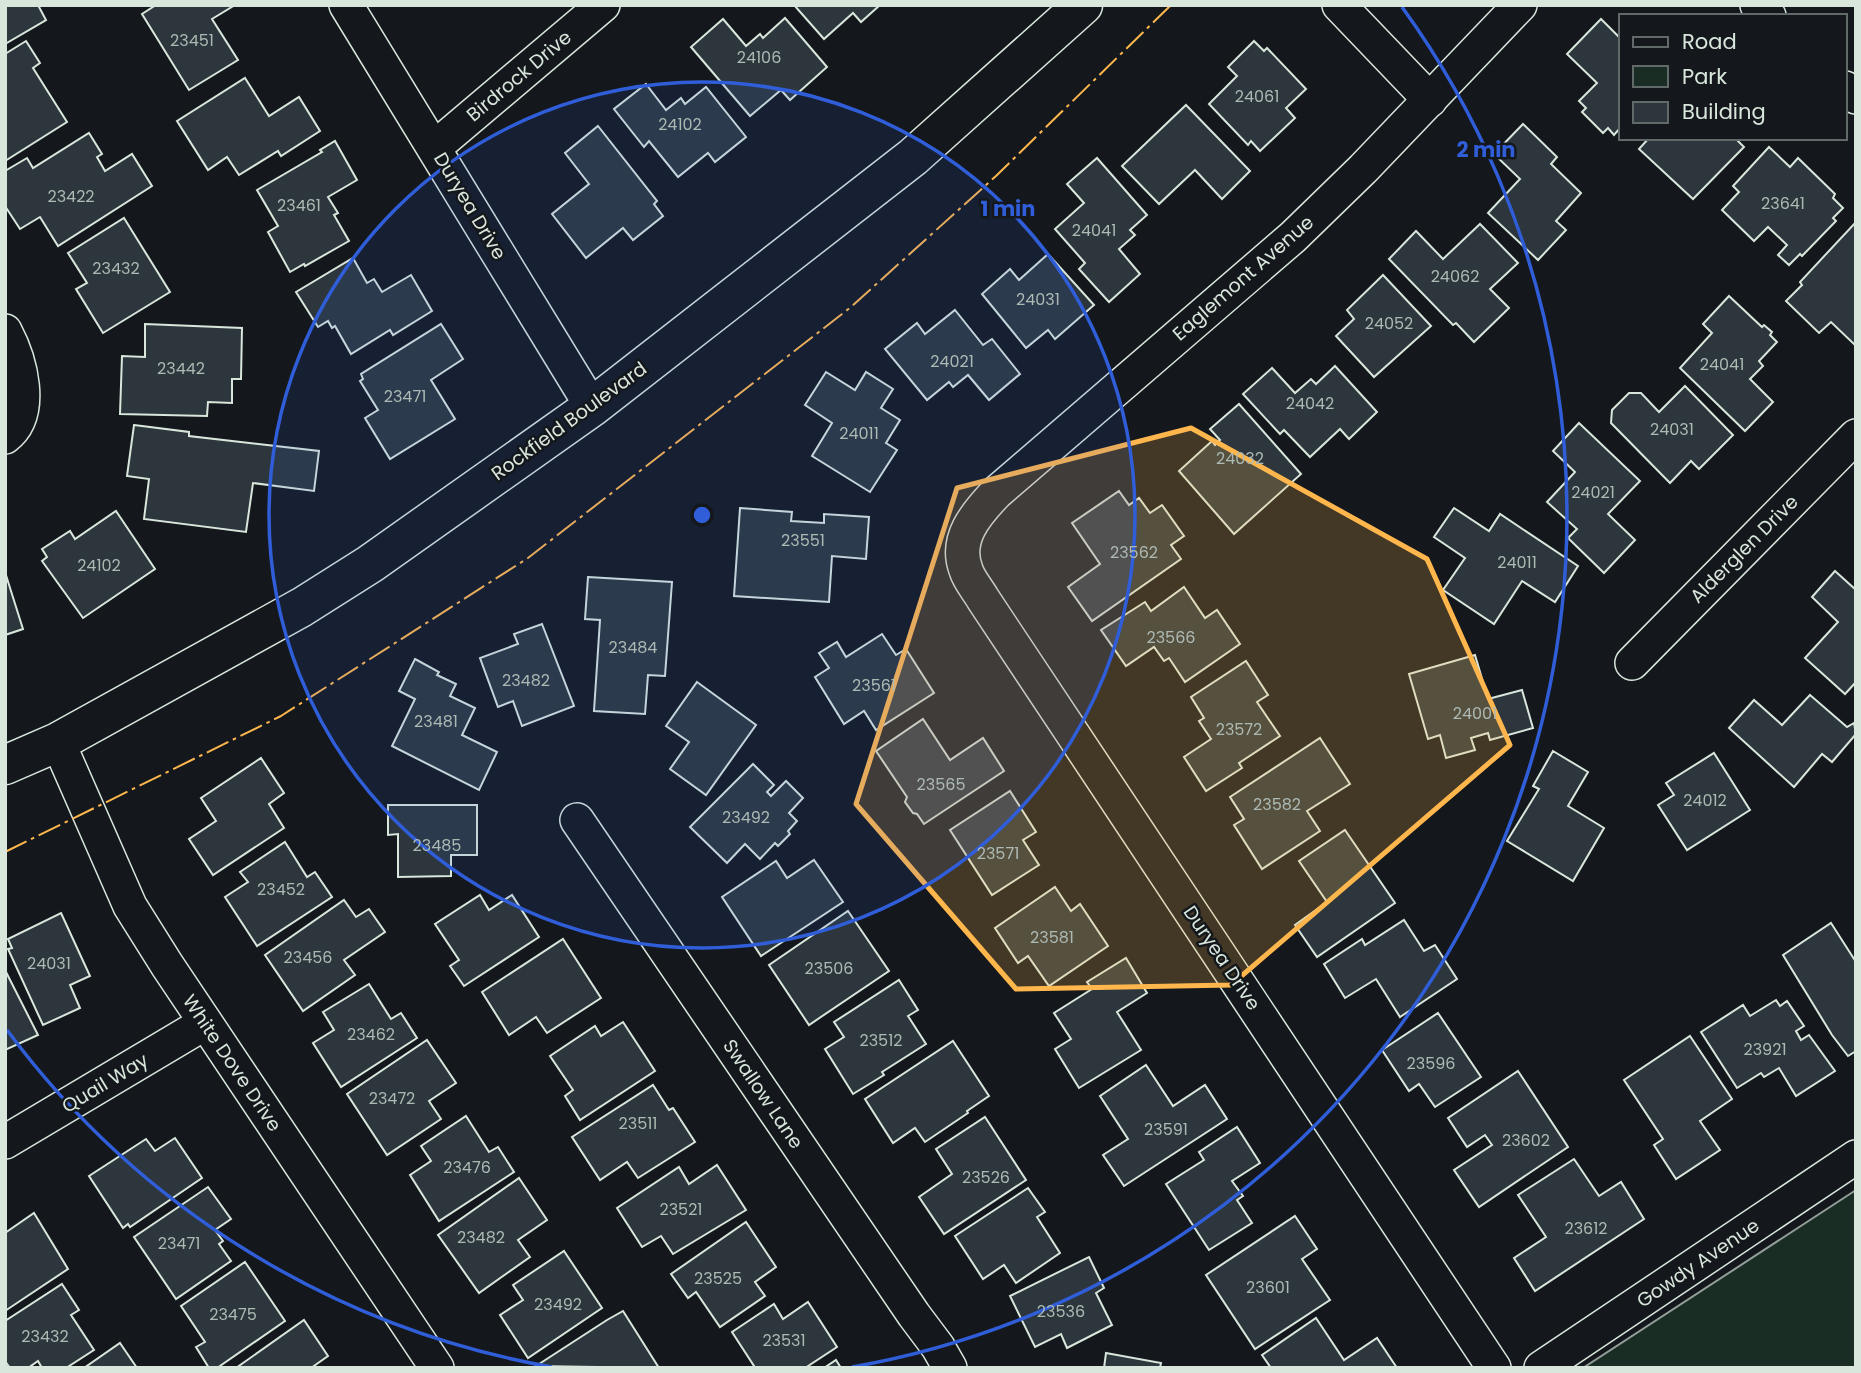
<svg xmlns="http://www.w3.org/2000/svg" width="1861" height="1373" font-family="Poppins,sans-serif">
<rect width="100%" height="100%" fill="#14181c"/>
<polygon fill="#1a2d24" stroke="#939e99" stroke-width="2" points="1856,1190 1856,1368 1583,1368"/>
<g fill="#2c363c" stroke="#d8e6dc" stroke-width="2">
<polygon points="5,5 38,5 46,20 5,44"/>
<polygon points="156,5 235,5 212,19 238,60 189,90 142,14"/>
<polygon points="794,5 880,5 861,22 853,13 824,39"/>
<polygon points="785,18 827,67 790,100 781,90 750,116 691,47 723,19 746,46 760,34 763,38"/>
<polygon points="1601,19 1621,39 1621,127 1614,135 1608,128 1603,133 1582,112 1586,108 1579,101 1597,83 1567,54"/>
<polygon points="26,41 40,63 33,68 67,122 5,161 5,54"/>
<polygon points="1254,41 1264,51 1267,48 1306,89 1286,108 1295,118 1260,151 1251,141 1248,145 1209,104 1237,76 1228,67"/>
<polygon points="245,78 269,116 299,97 320,131 281,156 278,151 239,175 227,157 208,170 177,121"/>
<polygon points="646,84 666,110 681,98 685,104 706,87 746,137 715,162 708,153 678,177 649,141 644,147 614,109"/>
<polygon points="1186,105 1250,171 1222,199 1195,170 1159,204 1122,166"/>
<polygon points="1523,124 1557,157 1551,164 1581,193 1556,221 1566,230 1538,260 1488,213 1520,179 1494,154"/>
<polygon points="598,126 657,201 654,204 663,216 633,240 623,228 586,258 552,214 589,184 565,153"/>
<polygon points="89,133 102,154 97,157 105,171 132,154 152,186 58,246 40,217 20,229 5,206 5,171 27,158 33,168"/>
<polygon points="1649,138 1735,138 1744,147 1693,199 1639,149"/>
<polygon points="335,141 357,180 328,197 338,213 334,215 349,241 305,266 304,264 290,272 268,232 278,226 257,190 322,152 320,150"/>
<polygon points="1769,147 1790,167 1798,158 1835,194 1833,198 1843,208 1833,218 1836,221 1802,256 1800,254 1789,265 1778,255 1787,245 1768,227 1754,241 1722,210 1739,192 1733,186"/>
<polygon points="1097,158 1147,215 1130,230 1135,235 1119,249 1140,274 1109,302 1079,269 1085,263 1055,229 1084,203 1067,184"/>
<polygon points="124,218 170,292 103,333 76,289 87,283 68,253"/>
<polygon points="1856,222 1856,346 1831,322 1819,333 1786,301 1802,285 1800,282"/>
<polygon points="1480,224 1518,263 1490,289 1509,308 1474,342 1456,323 1453,325 1389,259 1416,231 1443,259"/>
<polygon points="1048,254 1094,305 1055,339 1048,330 1026,348 982,294 1010,269 1019,280"/>
<polygon points="353,258 367,283 374,279 382,292 411,275 432,311 393,335 390,330 351,354 335,326 332,328 328,321 318,327 296,292"/>
<polygon points="1383,275 1431,326 1374,377 1336,336 1354,319 1347,310"/>
<polygon points="1729,296 1762,327 1764,325 1772,332 1770,335 1777,342 1759,361 1763,366 1750,379 1773,402 1745,431 1680,368 1712,333 1703,324"/>
<polygon points="955,310 983,345 992,339 1020,374 989,400 968,375 953,387 949,382 927,400 885,349 917,323 925,334"/>
<polygon points="145,324 242,328 241,379 232,379 232,403 208,402 207,416 120,414 122,356 145,357"/>
<polygon points="441,324 463,359 431,380 455,419 390,459 365,418 378,410 360,381 363,379 361,374"/>
<polygon points="1335,366 1377,412 1349,439 1340,429 1310,457 1284,430 1280,434 1243,394 1272,368 1295,393 1311,379 1316,384"/>
<polygon points="826,372 855,390 866,372 893,389 881,408 900,420 886,443 897,450 870,492 812,456 832,423 805,405"/>
<polygon points="1685,386 1733,435 1699,469 1691,461 1670,483 1611,423 1612,410 1629,393 1641,393 1659,412"/>
<polygon points="1239,404 1301,474 1234,534 1179,471 1212,441 1215,445 1220,440 1210,429"/>
<polygon points="1579,423 1640,481 1608,514 1635,540 1604,573 1568,538 1577,529 1547,502 1575,472 1553,451"/>
<polygon points="134,425 189,432 189,436 319,451 314,491 253,483 246,532 144,519 149,479 127,476"/>
<polygon points="1119,491 1129,505 1139,498 1150,513 1162,505 1184,536 1171,545 1181,559 1092,621 1068,587 1100,564 1072,523"/>
<polygon points="740,508 792,512 791,521 824,523 824,514 869,517 866,559 832,556 829,602 734,596"/>
<polygon points="1454,508 1489,531 1500,514 1578,566 1555,602 1522,581 1494,624 1443,590 1465,558 1434,537"/>
<polygon points="116,511 155,569 83,618 42,561 47,557 42,549 70,531 75,539"/>
<polygon points="1835,571 1856,590 1856,682 1845,694 1805,658 1838,622 1812,597"/>
<polygon points="5,572 23,629 5,635"/>
<polygon points="588,577 672,582 665,676 648,675 645,714 594,711 600,620 585,619"/>
<polygon points="1184,587 1205,618 1217,610 1240,644 1185,682 1169,658 1164,661 1154,647 1126,666 1101,630 1145,602 1151,611"/>
<polygon points="542,624 574,706 522,726 513,701 498,707 480,658 518,644 514,634"/>
<polygon points="882,634 896,655 906,649 934,693 876,730 864,711 844,724 815,677 829,668 819,653 837,642 846,657"/>
<polygon points="1475,655 1488,699 1522,690 1533,728 1490,740 1488,733 1471,738 1475,750 1446,758 1440,735 1428,739 1409,674"/>
<polygon points="415,659 439,672 437,675 456,684 450,696 475,708 462,735 497,752 479,790 392,746 415,699 399,691"/>
<polygon points="1246,661 1268,695 1257,702 1280,736 1239,763 1242,768 1206,791 1184,757 1211,739 1199,721 1204,718 1191,697"/>
<polygon points="697,682 756,725 706,795 670,769 689,742 666,726"/>
<polygon points="1810,695 1847,727 1854,723 1856,734 1832,762 1822,754 1794,787 1729,728 1754,700 1782,725"/>
<polygon points="923,719 950,760 983,738 1004,771 924,824 917,814 913,813 905,802 907,797 876,751"/>
<polygon points="1320,738 1350,784 1307,811 1320,831 1262,869 1234,825 1244,819 1230,797"/>
<polygon points="1553,751 1588,772 1568,806 1604,828 1573,881 1507,841 1539,789 1533,786"/>
<polygon points="1714,753 1750,810 1687,850 1658,805 1674,795 1666,783"/>
<polygon points="261,758 284,793 269,804 284,828 213,875 189,839 216,821 201,798"/>
<polygon points="753,764 774,785 767,792 771,796 786,781 803,798 789,813 797,821 788,831 790,834 778,846 775,843 760,859 745,844 727,863 690,827"/>
<polygon points="1010,791 1036,832 1023,840 1039,865 992,895 950,830"/>
<polygon points="388,805 477,805 477,855 451,855 451,876 398,877 398,834 388,835"/>
<polygon points="1345,830 1395,903 1317,957 1295,925 1327,902 1299,861"/>
<polygon points="285,842 307,877 315,872 332,897 257,946 225,897 248,882 240,872"/>
<polygon points="814,860 843,902 761,956 722,897 776,861 787,878"/>
<polygon points="1055,887 1071,911 1080,904 1108,946 1049,986 1028,956 1018,963 995,928"/>
<polygon points="480,895 489,910 512,895 539,937 464,986 450,966 459,960 435,924"/>
<polygon points="344,900 356,917 369,909 385,932 344,960 355,975 303,1011 265,955"/>
<polygon points="848,911 889,971 809,1025 769,965"/>
<polygon points="61,913 90,976 70,985 80,1008 43,1025 8,949 12,948 8,939"/>
<polygon points="1404,920 1424,951 1435,945 1457,979 1400,1017 1376,979 1345,998 1324,964 1362,939 1365,945"/>
<polygon points="1831,923 1856,962 1856,1051 1848,1056 1832,1035 1783,955"/>
<polygon points="563,939 601,998 547,1033 536,1017 509,1035 482,992"/>
<polygon points="1126,958 1147,993 1117,1012 1141,1050 1079,1088 1055,1049 1071,1039 1054,1013 1092,989 1087,982"/>
<polygon points="5,970 38,1035 5,1050"/>
<polygon points="899,980 918,1010 908,1016 926,1044 882,1072 884,1075 853,1094 825,1049 844,1037 834,1022"/>
<polygon points="369,984 391,1019 401,1013 417,1038 341,1087 313,1043 334,1030 323,1012"/>
<polygon points="1776,1000 1780,1006 1787,1001 1804,1026 1796,1031 1801,1040 1809,1035 1835,1071 1796,1096 1779,1068 1764,1077 1761,1073 1737,1088 1701,1032 1743,1005 1750,1016"/>
<polygon points="1438,1013 1481,1077 1435,1107 1419,1084 1409,1091 1382,1050"/>
<polygon points="623,1022 655,1071 580,1120 565,1096 573,1090 550,1056 595,1026 601,1036"/>
<polygon points="1690,1036 1732,1099 1700,1121 1720,1150 1676,1179 1654,1145 1663,1139 1624,1080"/>
<polygon points="427,1040 456,1083 429,1101 441,1119 387,1155 347,1094"/>
<polygon points="953,1041 989,1096 967,1111 968,1113 925,1142 915,1128 893,1143 865,1099"/>
<polygon points="1146,1065 1173,1106 1205,1085 1227,1119 1124,1186 1103,1155 1128,1139 1100,1096"/>
<polygon points="1518,1071 1568,1147 1479,1207 1454,1170 1492,1145 1485,1135 1467,1147 1448,1118"/>
<polygon points="653,1085 669,1110 673,1108 695,1142 638,1178 627,1162 600,1180 572,1137"/>
<polygon points="466,1116 489,1152 498,1147 514,1172 439,1221 410,1175 431,1161 421,1146"/>
<polygon points="985,1117 1026,1180 944,1234 919,1197 952,1174 936,1149"/>
<polygon points="1237,1127 1260,1163 1232,1181 1243,1196 1237,1200 1252,1223 1209,1250 1166,1184 1204,1160 1199,1152"/>
<polygon points="175,1138 202,1178 130,1227 128,1224 123,1228 89,1176 146,1139 155,1151"/>
<polygon points="1574,1159 1599,1196 1621,1182 1644,1219 1535,1291 1514,1258 1546,1237 1518,1195"/>
<polygon points="717,1165 746,1210 673,1254 661,1236 642,1247 617,1208 679,1167 689,1184"/>
<polygon points="519,1178 547,1220 518,1240 530,1257 479,1293 438,1235"/>
<polygon points="208,1187 231,1219 215,1230 223,1241 219,1244 231,1261 176,1299 134,1237"/>
<polygon points="1028,1188 1045,1212 1037,1217 1060,1253 1016,1283 1004,1265 983,1279 955,1236"/>
<polygon points="34,1213 68,1269 5,1311 5,1233"/>
<polygon points="1295,1216 1317,1249 1302,1259 1330,1300 1255,1349 1206,1275"/>
<polygon points="746,1222 776,1267 755,1282 765,1296 720,1327 696,1292 688,1298 671,1274"/>
<polygon points="564,1251 602,1308 528,1358 500,1315 523,1300 513,1285"/>
<polygon points="1089,1257 1104,1288 1096,1293 1112,1325 1067,1348 1061,1334 1035,1347 1010,1296"/>
<polygon points="245,1262 285,1321 217,1368 209,1368 196,1347 205,1342 181,1306"/>
<polygon points="62,1284 79,1310 71,1315 94,1350 66,1368 42,1368 38,1361 28,1368 10,1368 5,1361 5,1321"/>
<polygon points="808,1302 837,1347 805,1368 751,1368 754,1366 732,1332 774,1304 783,1319"/>
<polygon points="623,1311 659,1368 536,1366 607,1320"/>
<polygon points="1316,1318 1344,1360 1377,1338 1397,1368 1271,1368 1262,1355"/>
<polygon points="304,1320 328,1356 311,1368 236,1368"/>
<polygon points="120,1343 137,1368 84,1368"/>
<polygon points="1106,1353 1161,1363 1160,1368 1104,1368"/>
<polygon points="836,1360 841,1368 824,1368"/>
</g>
<g fill="none" stroke-linecap="round" stroke-linejoin="round">
<defs>
<g id="minor">
<polyline points="346,5 592,407"/>
<polyline points="1339,5 1430,100"/>
<polyline points="1757,5 1769,16"/>
<polyline points="1845,88 1856,97"/>
<polyline points="434,148 603,5"/>
<path d="M5,331C20,359 36,413 5,437"/>
<polyline points="1632,663 1856,436"/>
<polyline points="58,742 130,906 167,965 437,1368"/>
<polyline points="577,820 914,1315 938,1347 950,1368"/>
<polyline points="5,1142 205,1023"/>
<path d="M1494,1368L983,599C978,590 969,580 966,570C954,539 976,514 996,493L1293,237L1363,169L1520,5"/>
<polyline points="1541,1368 1856,1157"/>
</g>
<polyline id="secondary" points="5,765 58,742 302,607 370,564 592,407 913,157 1083,5"/>
</defs>
<use href="#minor" stroke="#d8e6dc" stroke-width="36"/>
<use href="#secondary" stroke="#d8e6dc" stroke-width="41"/>
<use href="#minor" stroke="#14181c" stroke-width="33"/>
<use href="#secondary" stroke="#14181c" stroke-width="38"/>
<polyline stroke="#ffb74d" stroke-width="2" stroke-dasharray="24 5 3.5 5" stroke-linecap="butt" points="5,852 281,716 528,558 851,307 996,176 1171,5"/>
</g>
<path fill="#ffb74d" fill-opacity="0.2" stroke="#ffb74d" stroke-width="5" stroke-linejoin="round" d="M1191,428L1427,559L1510,745L1231,985L1016,989L856,804L957,488Z"/>
<circle cx="702" cy="515" r="433" fill="#305dd8" fill-opacity=".12"/>
<g fill="none" stroke="#305dd8" stroke-width="3.5">
<circle cx="702" cy="515" r="433"/>
<path d="M552 1367A865 865 0 0 1 7 1030M1402 7A865 865 0 0 1 852 1367"/>
</g>
<g text-anchor="middle" dominant-baseline="central" stroke-width="5" stroke-linejoin="round" paint-order="stroke">
<g font-size="16" fill="#adbab4">
<text x="192" y="40">23451</text>
<text x="759" y="57">24106</text>
<text x="1257" y="96">24061</text>
<text x="680" y="124">24102</text>
<text x="71" y="196">23422</text>
<text x="1783" y="203">23641</text>
<text x="299" y="205">23461</text>
<text x="1094" y="230">24041</text>
<text x="116" y="268">23432</text>
<text x="1455" y="276">24062</text>
<text x="1038" y="299">24031</text>
<text x="1389" y="323">24052</text>
<text x="952" y="361">24021</text>
<text x="1722" y="364">24041</text>
<text x="181" y="368">23442</text>
<text x="405" y="396">23471</text>
<text x="1310" y="403">24042</text>
<text x="1672" y="429">24031</text>
<text x="859" y="433">24011</text>
<text x="1240" y="458">24032</text>
<text x="1593" y="492">24021</text>
<text x="803" y="540">23551</text>
<text x="1134" y="552">23562</text>
<text x="1517" y="562">24011</text>
<text x="99" y="565">24102</text>
<text x="1171" y="637">23566</text>
<text x="633" y="647">23484</text>
<text x="526" y="680">23482</text>
<text x="874" y="685">23561</text>
<text x="1475" y="713">24001</text>
<text x="436" y="721">23481</text>
<text x="1239" y="729">23572</text>
<text x="941" y="784">23565</text>
<text x="1705" y="800">24012</text>
<text x="1277" y="804">23582</text>
<text x="746" y="817">23492</text>
<text x="437" y="845">23485</text>
<text x="998" y="853">23571</text>
<text x="281" y="889">23452</text>
<text x="1052" y="937">23581</text>
<text x="308" y="957">23456</text>
<text x="49" y="963">24031</text>
<text x="829" y="968">23506</text>
<text x="371" y="1034">23462</text>
<text x="881" y="1040">23512</text>
<text x="1765" y="1049">23921</text>
<text x="1431" y="1063">23596</text>
<text x="392" y="1098">23472</text>
<text x="638" y="1123">23511</text>
<text x="1166" y="1129">23591</text>
<text x="1526" y="1140">23602</text>
<text x="467" y="1167">23476</text>
<text x="986" y="1177">23526</text>
<text x="681" y="1209">23521</text>
<text x="1586" y="1228">23612</text>
<text x="481" y="1237">23482</text>
<text x="179" y="1243">23471</text>
<text x="718" y="1278">23525</text>
<text x="1268" y="1287">23601</text>
<text x="558" y="1304">23492</text>
<text x="1061" y="1311">23536</text>
<text x="233" y="1314">23475</text>
<text x="45" y="1336">23432</text>
<text x="784" y="1340">23531</text>
</g>
<g font-size="19" fill="#d8e6dc" stroke="#14181c">
<text transform="translate(519 76) rotate(-40)">Birdrock Drive</text>
<text transform="translate(470 206) rotate(59)">Duryea Drive</text>
<text transform="translate(1243 278) rotate(-41)">Eaglemont Avenue</text>
<text transform="translate(569 421) rotate(-36)">Rockfield Boulevard</text>
<text transform="translate(1744 549) rotate(-45)">Alderglen Drive</text>
<text transform="translate(1222 958) rotate(56)">Duryea Drive</text>
<text transform="translate(232 1063) rotate(56)">White Dove Drive</text>
<text transform="translate(105 1083) rotate(-31)">Quail Way</text>
<text transform="translate(763 1094) rotate(56)">Swallow Lane</text>
<text transform="translate(1698 1263) rotate(-34)">Gowdy Avenue</text>
</g>
</g>
<circle cx="702" cy="515" r="10" fill="#305dd8" stroke="#14181c" stroke-width="3.5"/>
<g font-size="21" text-anchor="middle" font-weight="bold" fill="#305dd8" stroke="#14181c" stroke-width="5" stroke-linejoin="round" paint-order="stroke">
<text x="1486" y="157">2 min</text>
<text x="1008" y="216">1 min</text>
</g>
<rect width="1861" height="1373" fill="none" stroke="#d8e6dc" stroke-width="14"/>
<rect x="1619" y="14" width="228" height="126" fill="#14181c" stroke="#626a69" stroke-width="2"/>
<rect x="1633" y="37" width="35" height="10" fill="#14181c" stroke="#626a69" stroke-width="2"/>
<text x="1682" y="49" font-size="21" fill="#d8e6dc">Road</text>
<rect x="1633" y="66" width="35" height="21" fill="#1a2d24" stroke="#626a69" stroke-width="2"/>
<text x="1682" y="84" font-size="21" fill="#d8e6dc">Park</text>
<rect x="1633" y="102" width="35" height="21" fill="#2c363c" stroke="#626a69" stroke-width="2"/>
<text x="1682" y="119" font-size="21" fill="#d8e6dc">Building</text>
</svg>
